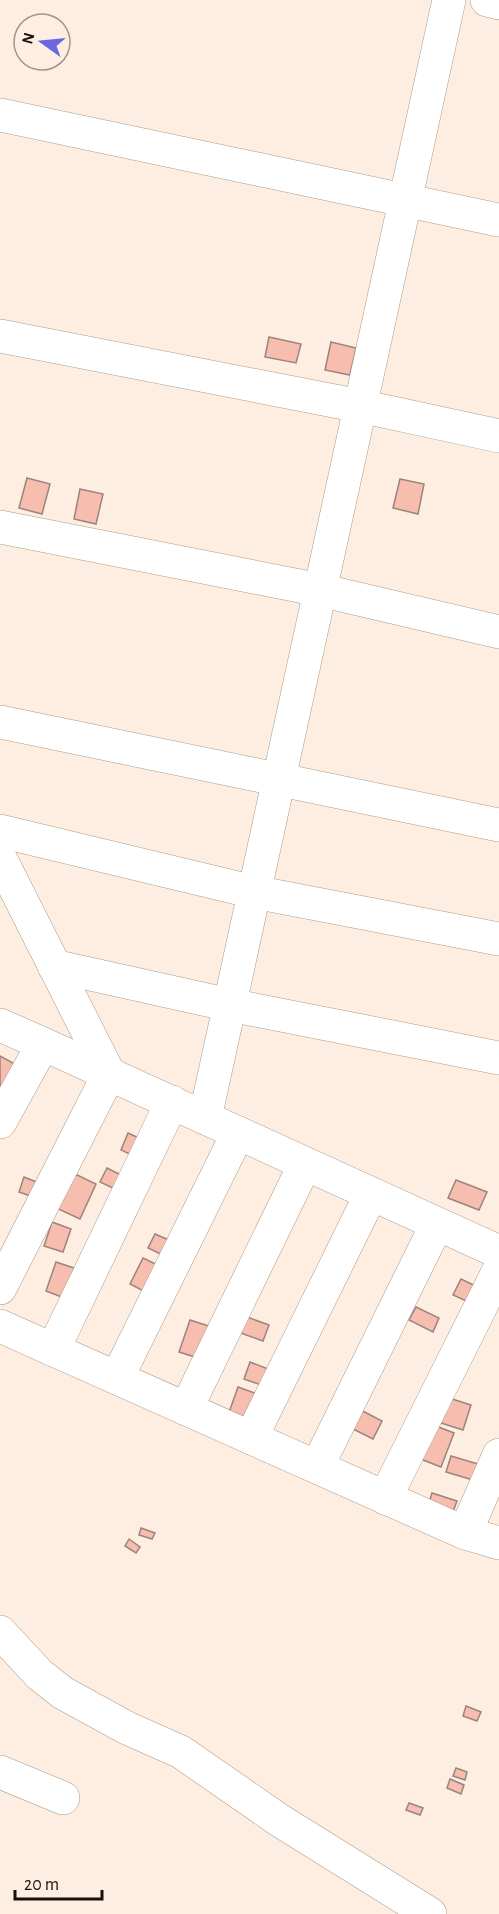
<svg xmlns="http://www.w3.org/2000/svg" width="499" height="1914" font-family="'Alegreya Sans',sans-serif">
<rect width="100%" height="100%" fill="#fdeee1"/>
<g fill="#f7bdae" stroke="#9b847e" stroke-width="1.5">
<polygon points="269,337 301,344 296,363 265,357"/>
<polygon points="331,342 356,348 350,375 325,370"/>
<polygon points="27,478 50,484 42,514 19,508"/>
<polygon points="400,479 424,484 418,514 393,508"/>
<polygon points="80,489 103,494 96,524 74,519"/>
<polygon points="0,1056 22,1068 0,1094"/>
<polygon points="128,1133 150,1143 142,1160 121,1150"/>
<polygon points="107,1168 127,1178 121,1192 100,1182"/>
<polygon points="71,1172 96,1184 80,1219 54,1207"/>
<polygon points="24,1177 44,1185 39,1199 19,1192"/>
<polygon points="456,1180 487,1192 479,1210 448,1198"/>
<polygon points="52,1222 71,1229 63,1252 44,1246"/>
<polygon points="155,1234 178,1244 171,1259 148,1248"/>
<polygon points="143,1258 166,1269 153,1296 130,1284"/>
<polygon points="56,1262 77,1269 67,1299 46,1291"/>
<polygon points="461,1279 480,1288 473,1304 453,1295"/>
<polygon points="416,1307 439,1318 433,1332 409,1320"/>
<polygon points="244,1316 269,1325 263,1341 238,1332"/>
<polygon points="190,1320 215,1328 204,1360 179,1352"/>
<polygon points="250,1362 273,1371 267,1387 244,1379"/>
<polygon points="238,1387 260,1395 247,1429 226,1421"/>
<polygon points="446,1397 471,1405 463,1430 438,1422"/>
<polygon points="357,1408 382,1421 373,1439 347,1426"/>
<polygon points="431,1424 454,1433 441,1467 418,1458"/>
<polygon points="451,1456 478,1464 473,1480 446,1472"/>
<polygon points="432,1493 457,1501 451,1517 427,1509"/>
<polygon points="141,1528 155,1533 152,1539 139,1535"/>
<polygon points="129,1539 140,1547 136,1553 125,1546"/>
<polygon points="466,1706 481,1712 477,1721 463,1716"/>
<polygon points="456,1768 467,1772 465,1780 453,1776"/>
<polygon points="450,1779 464,1785 461,1794 447,1788"/>
<polygon points="409,1803 423,1808 420,1815 406,1810"/>
</g>
<g fill="none" stroke-linecap="round" stroke-linejoin="round">
<defs>
<g id="minor">
<polyline points="487,0 499,3"/>
<polyline points="0,115 499,220"/>
<polyline points="0,336 360,406 499,436"/>
<polyline points="0,527 320,590 499,632"/>
<polyline points="0,722 499,825"/>
<polyline points="0,831 254,892 499,939"/>
<polyline points="0,858 109,1074 0,1288"/>
<polyline points="54,966 230,1005 499,1058"/>
<polyline points="0,1025 43,1044"/>
<polyline points="205,1118 449,0"/>
<polyline points="0,1122 43,1044 499,1252"/>
<polyline points="0,1326 465,1533 499,1543"/>
<polyline points="53,1350 172,1102"/>
<polyline points="117,1378 238,1133"/>
<polyline points="186,1409 305,1164"/>
<polyline points="251,1438 371,1194"/>
<polyline points="317,1467 437,1224"/>
<polyline points="385,1498 499,1270"/>
<polyline points="465,1533 499,1455"/>
<polyline points="0,1632 40,1675 63,1693 127,1728 181,1752 279,1820 430,1914"/>
<polyline points="0,1772 63,1798"/>
</g>
</defs>
<use href="#minor" stroke="#ac9b8b" stroke-width="34"/>
<use href="#minor" stroke="#fff" stroke-width="33"/>
</g>
<g transform="translate(42 42) rotate(285)"><circle r="28" fill="#fdeee1" stroke="#a1958b" stroke-width="1.5"/>
<path d="M0-4.5L10 22L0 15L-10 22Z" fill="#6867e1"/>
<text y="-9" font-size="16" font-weight="bold" text-anchor="middle" fill="#17100b">N</text>
</g>
<path d="M15 1890v9h87v-9" fill="none" stroke="#17100b" stroke-width="3"/>
<text x="24" y="1890" font-size="18" fill="#17100b" stroke="#fdeee1" stroke-width="4.5" paint-order="stroke">20 m</text>
</svg>
